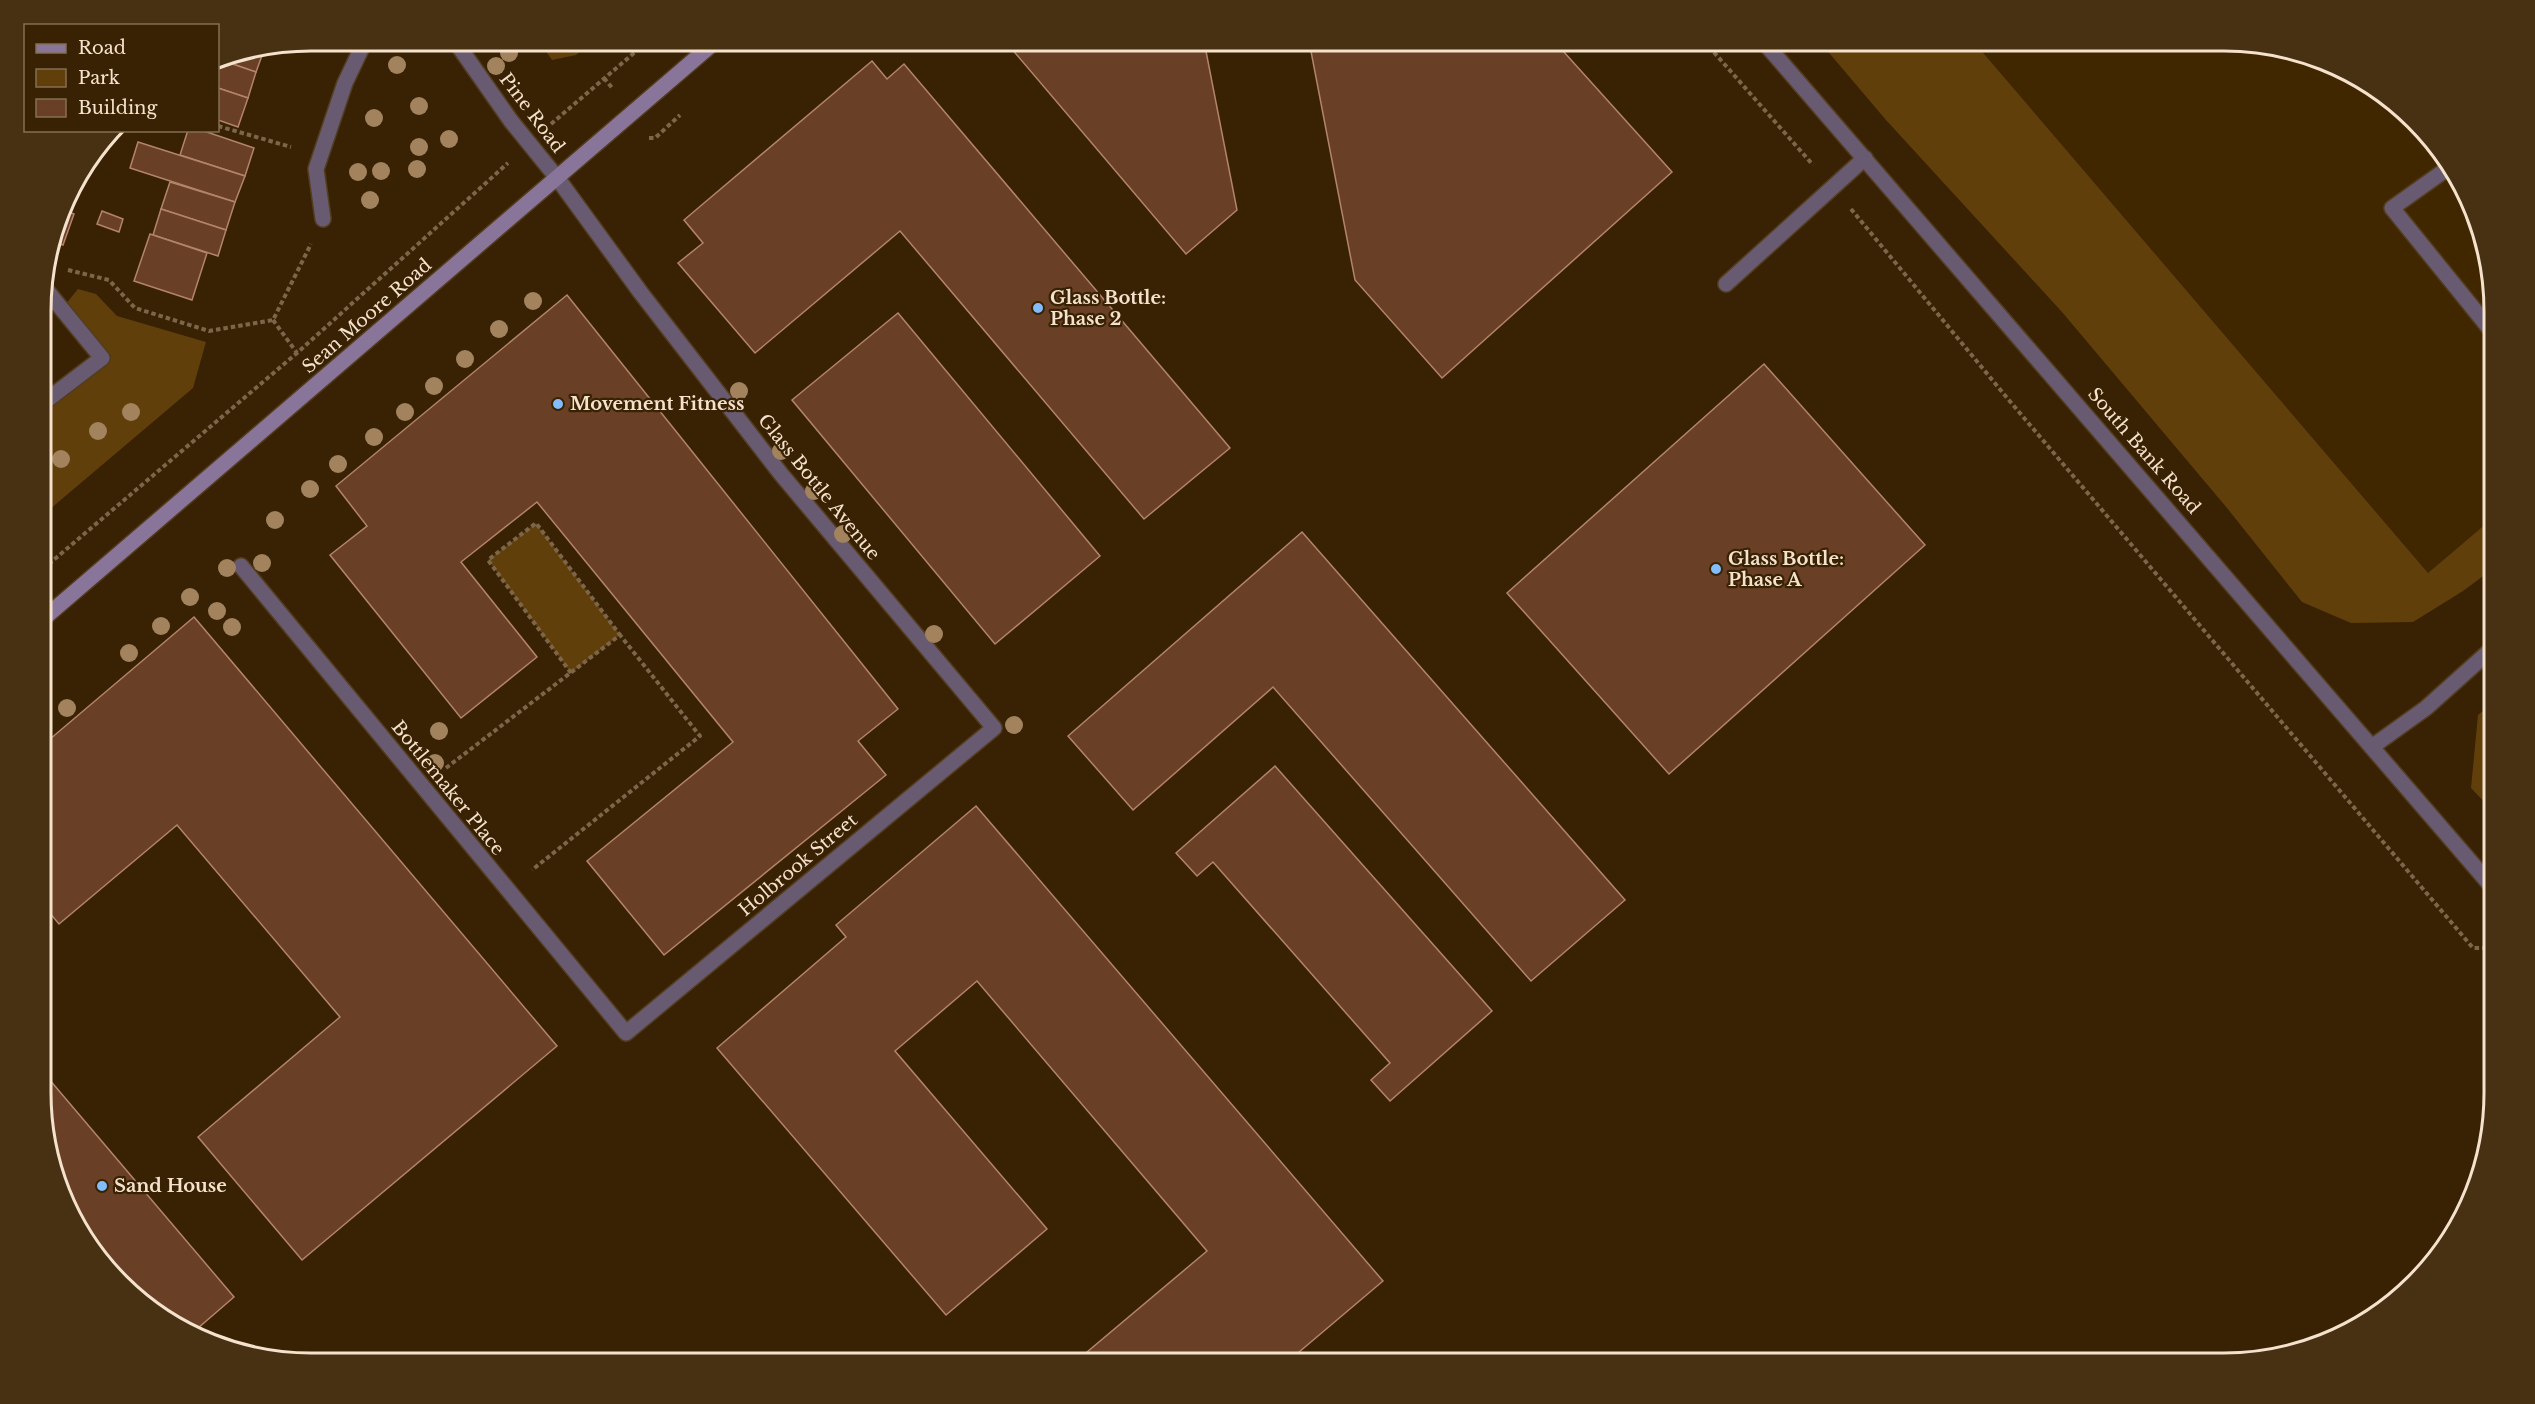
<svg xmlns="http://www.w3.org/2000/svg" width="2535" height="1404" font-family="'Libre Baskerville',serif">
<rect width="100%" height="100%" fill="#392203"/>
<polygon fill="#412700" points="1973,41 2224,41 2293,50 2359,77 2449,161 2480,225 2494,293 2494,517 2428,573"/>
<g fill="#613f0a">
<polygon points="539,41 593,41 576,55 552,60"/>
<polygon points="1819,41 1973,41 2428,573 2494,517 2494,568 2463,591 2413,622 2351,623 2302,602 2227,508 2062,312 1886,120"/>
<polygon points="78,289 96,294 117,316 206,342 193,388 43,515 43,407 111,356 65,305"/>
<polygon points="536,523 620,635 571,673 488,560"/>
<polygon points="2494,702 2494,812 2471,788 2478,715"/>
</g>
<g fill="#694026" stroke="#b38469" stroke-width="1.5">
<polygon points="1005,41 1204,41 1237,210 1186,254"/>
<polygon points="1309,41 1554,41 1672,172 1442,378 1355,280"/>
<polygon points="264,50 256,72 218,59"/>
<polygon points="218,59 256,72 248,98 218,88"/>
<polygon points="872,61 887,79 904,64 1230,448 1144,519 900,231 755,353 678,263 703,243 684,220"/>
<polygon points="218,88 248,98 238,127 218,120"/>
<polygon points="188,130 201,130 254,148 245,176 180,155"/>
<polygon points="138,142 245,176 235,202 130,168"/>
<polygon points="170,182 235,202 226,230 161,209"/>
<polygon points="161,209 226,230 218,256 153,235"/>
<polygon points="63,210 74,214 63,245 53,242"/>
<polygon points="102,211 123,219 119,232 97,224"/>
<polygon points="150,234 207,253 192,300 134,281"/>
<polygon points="567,295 898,709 858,741 886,775 664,955 587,861 733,742 537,502 461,562 537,657 461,718 330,555 367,526 336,486"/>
<polygon points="898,313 1100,556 995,644 792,400"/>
<polygon points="1764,364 1925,545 1669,774 1507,593"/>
<polygon points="1302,532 1625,900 1531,981 1273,687 1133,810 1068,736"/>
<polygon points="194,617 557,1046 302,1260 198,1137 340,1017 177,825 59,924 43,905 43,745"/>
<polygon points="1275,766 1492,1011 1390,1101 1371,1080 1390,1063 1213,862 1197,876 1176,853"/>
<polygon points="976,806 1383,1281 1286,1363 1074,1363 1207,1251 977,981 895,1051 1047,1229 946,1315 717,1048 846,937 836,925"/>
<polygon points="43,1072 234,1297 191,1334 176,1327 86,1243 43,1128"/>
</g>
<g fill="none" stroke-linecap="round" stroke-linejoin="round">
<defs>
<g id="lane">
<polyline points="2451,166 2392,208 2494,334"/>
<polyline points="1726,284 1865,158"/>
<polyline points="43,286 102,358 43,403"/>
</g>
<g id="street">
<polyline points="1763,41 2494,889"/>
<polyline points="323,219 316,169 345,83 365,41"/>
<polyline points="241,566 626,1033 994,728 781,474 641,293 558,179 511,121 455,41"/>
<polyline points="2373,746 2426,708 2494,647"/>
</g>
<polyline id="secondary" points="43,619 716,41"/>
</defs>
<use href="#lane" stroke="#533d1f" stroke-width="18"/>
<use href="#street" stroke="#533d1f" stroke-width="18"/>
<use href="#secondary" stroke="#533d1f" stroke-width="18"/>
<g stroke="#7c664b" stroke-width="4" stroke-dasharray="4.5 3" stroke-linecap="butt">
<polyline points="1704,41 1813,165"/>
<polyline points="604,78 613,89"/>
<polyline points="551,124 648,41"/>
<polyline points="218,126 291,147"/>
<polyline points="649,138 655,138 680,115"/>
<polyline points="1851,209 2008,399 2473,948 2494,948"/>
<polyline points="68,270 109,280 135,308 209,331 273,320 311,244"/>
<polyline points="273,320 297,353"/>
<polyline points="43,569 297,353 508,163"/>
<polyline points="571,673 488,560 536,523 620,635"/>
<polyline points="446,768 620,635 700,736 532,870"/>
</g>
<use href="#lane" stroke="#675a71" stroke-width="15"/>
<use href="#street" stroke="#675a71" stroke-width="15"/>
<use href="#secondary" stroke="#8a759a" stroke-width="15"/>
</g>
<g fill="#a2835d">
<circle cx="509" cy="53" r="9"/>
<circle cx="397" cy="65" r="9"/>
<circle cx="496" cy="66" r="9"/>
<circle cx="419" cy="106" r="9"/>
<circle cx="374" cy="118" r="9"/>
<circle cx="449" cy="139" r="9"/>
<circle cx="419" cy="147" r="9"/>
<circle cx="417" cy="169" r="9"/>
<circle cx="381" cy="171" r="9"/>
<circle cx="358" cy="172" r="9"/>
<circle cx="370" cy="200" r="9"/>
<circle cx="533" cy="301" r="9"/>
<circle cx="499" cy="329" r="9"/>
<circle cx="465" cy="359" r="9"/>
<circle cx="434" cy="386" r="9"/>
<circle cx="739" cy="391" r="9"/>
<circle cx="131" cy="412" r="9"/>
<circle cx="405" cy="412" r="9"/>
<circle cx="98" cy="431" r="9"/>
<circle cx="374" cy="437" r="9"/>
<circle cx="781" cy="451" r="9"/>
<circle cx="61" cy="459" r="9"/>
<circle cx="338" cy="464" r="9"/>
<circle cx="310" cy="489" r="9"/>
<circle cx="814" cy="491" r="9"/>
<circle cx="275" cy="520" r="9"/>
<circle cx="843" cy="534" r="9"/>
<circle cx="262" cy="563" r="9"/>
<circle cx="227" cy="568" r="9"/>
<circle cx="190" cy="597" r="9"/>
<circle cx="217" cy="611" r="9"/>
<circle cx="161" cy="626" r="9"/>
<circle cx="232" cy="627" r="9"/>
<circle cx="934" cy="634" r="9"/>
<circle cx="129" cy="653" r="9"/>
<circle cx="67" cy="708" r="9"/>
<circle cx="1014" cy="725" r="9"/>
<circle cx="439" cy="731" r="9"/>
<circle cx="435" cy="763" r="9"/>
</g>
<g fill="#82bcfa" stroke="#392203" stroke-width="2">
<circle cx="1038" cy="308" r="6"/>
<circle cx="558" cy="404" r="6"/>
<circle cx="1716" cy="569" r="6"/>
<circle cx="102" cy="1186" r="6"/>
</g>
<g text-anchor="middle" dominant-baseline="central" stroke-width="4.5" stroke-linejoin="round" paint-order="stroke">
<g font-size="18" fill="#f5e2cd" stroke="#392203">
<text transform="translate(532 113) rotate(53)">Pine Road</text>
<text transform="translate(367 316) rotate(-41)">Sean Moore Road</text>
<text transform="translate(2144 451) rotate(49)">South Bank Road</text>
<text transform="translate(819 487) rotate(51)">Glass Bottle Avenue</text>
<text transform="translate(448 788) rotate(51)">Bottlemaker Place</text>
<text transform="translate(798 865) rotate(-40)">Holbrook Street</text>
</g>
<g font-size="18" font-weight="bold" fill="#f5e2cd" stroke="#392203" text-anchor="start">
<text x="1050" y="298">Glass Bottle:<tspan x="1050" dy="21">Phase 2</tspan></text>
<text x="570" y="404">Movement Fitness</text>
<text x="1728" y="559">Glass Bottle:<tspan x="1728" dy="21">Phase A</tspan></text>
<text x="114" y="1186">Sand House</text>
</g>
</g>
<path d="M0 0H2535V1404H0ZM311 51H2224A260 260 0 0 1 2484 311V1093A260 260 0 0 1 2224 1353H311A260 260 0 0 1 51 1093V311A260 260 0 0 1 311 51Z" fill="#483113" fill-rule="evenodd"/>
<path fill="none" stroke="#f5e2cd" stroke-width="3" d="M311 51H2224A260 260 0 0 1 2484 311V1093A260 260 0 0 1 2224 1353H311A260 260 0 0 1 51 1093V311A260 260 0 0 1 311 51Z"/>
<rect x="24" y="24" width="195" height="108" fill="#392203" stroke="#846f54" stroke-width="1.5"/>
<rect x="36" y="44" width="30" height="9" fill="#8a759a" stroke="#846f54" stroke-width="1.5"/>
<text x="78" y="54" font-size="18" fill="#f5e2cd">Road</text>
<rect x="36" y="69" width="30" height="18" fill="#613f0a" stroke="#846f54" stroke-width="1.5"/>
<text x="78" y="84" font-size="18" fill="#f5e2cd">Park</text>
<rect x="36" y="99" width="30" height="18" fill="#694026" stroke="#846f54" stroke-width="1.5"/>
<text x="78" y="114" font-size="18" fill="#f5e2cd">Building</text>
</svg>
